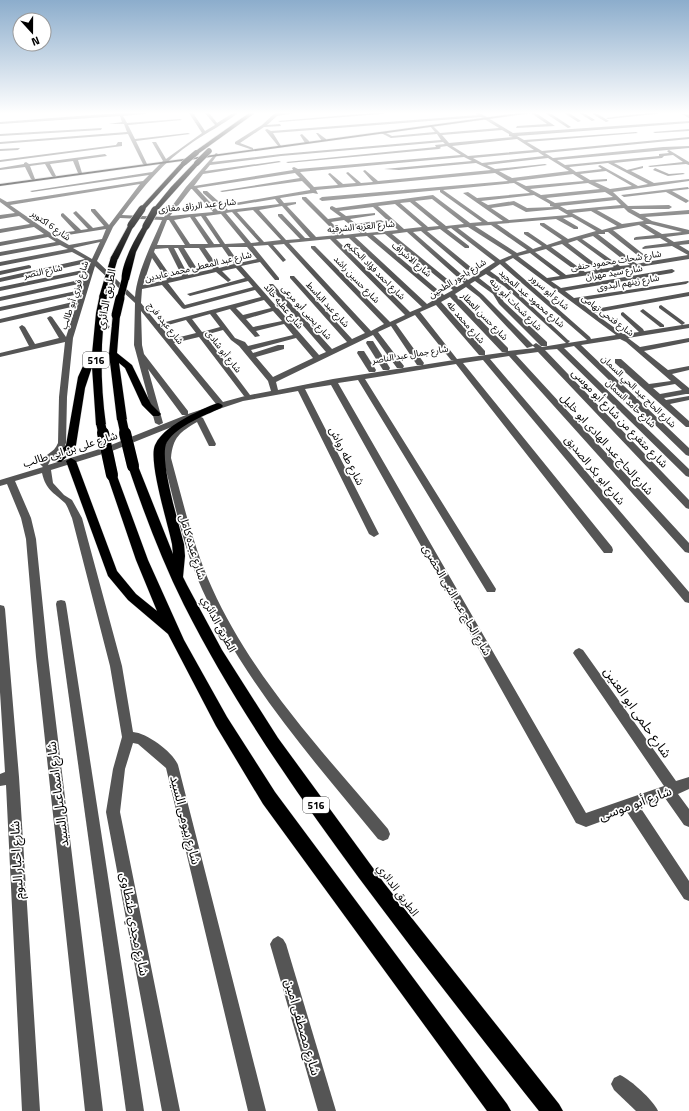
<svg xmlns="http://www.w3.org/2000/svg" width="689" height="1111" font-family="'Titillium Web','Noto Sans Arabic',sans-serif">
<rect width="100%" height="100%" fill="#fff"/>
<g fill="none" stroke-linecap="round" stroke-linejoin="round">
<defs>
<polygon id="major" points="519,113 532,113 0,186 0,184"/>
<g id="highway">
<polygon points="249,113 255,113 198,154 194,154 194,152"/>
<polygon points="182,162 187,163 144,210 140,210 140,208"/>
<polygon points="195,162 200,163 157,211 153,211 153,209 171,187"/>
<polygon points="129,224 134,225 118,259 114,261 111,261 110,259"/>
<path d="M144,225L149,226L136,252L129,280L125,282H122C119,268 136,236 144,225Z"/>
<path d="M100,294H106L107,296C100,340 100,381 106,425L101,428L96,425L92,367L85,388L76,445L73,451L61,462H53L52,460L53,458L66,445L78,377L83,366L92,354L96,313Z"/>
<polygon points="113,313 119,313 120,315 117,353 132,365 151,404 161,414 159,416 153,416 142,405 125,368 119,363 127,420 122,423 117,420 109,354"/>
<path d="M218,403L221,404L223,406L221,408C204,416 178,425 167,442C158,457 179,524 184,544L185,556L183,577L187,585L222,650L278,738L384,883L559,1104L563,1111H539C478,1034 418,957 359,878C295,791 233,702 184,605C162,561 144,513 128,466L133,463L138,466L173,554L172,544C168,524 148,461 155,445C161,432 175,424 187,417C197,412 208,406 218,403Z"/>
<polygon points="71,458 76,461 117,571 136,594 157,611 136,560 107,475 108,473 116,473 148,560 184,640 227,717 275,792 507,1104 511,1111 487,1111 263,804 216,726 168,634 128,600 108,576 66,461"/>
</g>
</defs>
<use href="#major" stroke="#dbdbdb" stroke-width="1"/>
<use href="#highway" stroke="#dbdbdb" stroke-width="1"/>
<g fill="#555" fill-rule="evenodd">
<polygon points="118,113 155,113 123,116 127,123 180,119 182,120 128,125 135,139 188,133 190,134 136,141 147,164 145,165 143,164 128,134 0,144 0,142 127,132 124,124 109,124 122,122 120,116 0,124 0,122"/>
<path d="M189,113H193L205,131L215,125L205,113H209L217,123L233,113H238C224,124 208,132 193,142C164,161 143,187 122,215L164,217L186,187L216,153L218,154L212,162L281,154L441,140L437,134L391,138L381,133L384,132L392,136L435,132L430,126L432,125L440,133L499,128L481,117L273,133L281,146L279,147L265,130L267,129L271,131L478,115L475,113H480L513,133L689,121V123L517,136L524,140L636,132L638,133L527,142L542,151L689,137V139L545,153L553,158L663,147L689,146V148L557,160L565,165L659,156V154L669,153L667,151L669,150L689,162V165L686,164L650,167L648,166L683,162L673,155L664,156L662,158L614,163L627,170L643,166V168L631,171L654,183L689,179V181L613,192L628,206L669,205L672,207L669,209H631L640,214L689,210V214L645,217L652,221L689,230V234L666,237L674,242L689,240V244L679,245L689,251V259L551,281L561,288L672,269L675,271L672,273L565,291L574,298L688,281L689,282L686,284L579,301L590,310L689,292V296L594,313L623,334L639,332L621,315V313L623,312L643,329L644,331L682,325L659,308V306L661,305L684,322L685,323L682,325L689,324V328L628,338L640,347L689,338V342L644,351L668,370L689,366V370L672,374L689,388V394H686L664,398L666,400L689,396V400L670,404L689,421V427H686L615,363V359H621L649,384L671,381L626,342L620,339L581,345L689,448V456L686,455L574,346L564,348L689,469V477L686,476L557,349L545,350L689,500V509L686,508L538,352L516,355L689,543V553L685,552L509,356L490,359L689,592V603L685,602L483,360L463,363L612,547L613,550L612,553H604L456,364L365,379L496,589L495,592H487L358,380L338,383L586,813L664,786L575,656L573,653L575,650L579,648L583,650L676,781L689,777V789L678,794L689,809V827L684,825L665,798L640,807L689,881V901L684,899L627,812L586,827L576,823L331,385L305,389L379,534L374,537L369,534L298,391L243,401L201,415L199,416L203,418L216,444L215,446H209L197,422C180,432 173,437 171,458C183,502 193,546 212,588C253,679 324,753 388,829L390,834L388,839L383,841L378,839C310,756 237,675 196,575C181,537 173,497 163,458C164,439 173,429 189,420L112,451L51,470L53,483L64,495L72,500L82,518L122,666L133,732C147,733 173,752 178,765L266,1111H248L166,768L138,744L133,743L125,769L120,812L180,1111H162L106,812L113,769L122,737L110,666L72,518C70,514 68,507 65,503C53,492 46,490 42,473L15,481L31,518L36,539L48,657L103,1111H85L36,657L26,539L21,518L7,484L0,486V480L43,467L40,464C44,453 54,454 58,443L59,397L65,342L0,357V353L29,346L19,327L22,325L25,327L35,344L59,338L47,318L50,316L52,317L66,337L76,306L0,323V319L77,301L79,294L0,311V307L81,290L83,283L0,301V297L84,279L86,273L0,291V287L88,269L91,262L0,282V278L85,259L72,252L0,266V262L68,249L60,245L0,256V252L56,242L48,237L0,246V242L44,234L34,227L0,233V229L30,224L19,216L0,219V215L15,213L0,202V198L7,202L143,181L149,175L32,192L30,191L152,172L163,161L152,142H156L166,159L202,133ZM502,130L509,134V136L513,137L449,143L442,135ZM517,139L534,150L468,156L452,146ZM443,142L445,144L435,145L436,147L286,162L288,163L439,149L441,148L440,147L447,146L461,155L298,169L294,167L292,168L293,170L194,186L203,174L281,162L279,161L205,171L210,165L281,156ZM538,152L544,156L482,163L473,158ZM464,157L472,161L384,169L399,170L476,163L491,170L378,181L365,170L363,171L373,182L361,183L348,172L346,173L356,183L343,184L330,173L328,174L338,185L314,187L300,172ZM548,158L569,171L512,178L499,171L547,165L545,164L495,169L487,165ZM608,163L648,184L638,186L600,165L598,166L602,169L576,172L569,167ZM606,171L632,186L610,189L595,182L607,181V179L590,180L580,174ZM295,173L300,178L220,191L222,192L302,181L310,189V190L235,203L238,205L275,199L279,204L228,210L207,191H203V193L222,210L218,211L197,188ZM495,173L508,181L322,197L319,199L322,201L440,190V192L482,222L470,223L433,195L336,208L332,206L330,207V209L341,217L328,219L306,197H302V199L338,235L316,237L287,206L296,204V202L284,203L280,198L313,193L318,194L316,190ZM573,174L584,181L526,186L516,181ZM514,183L530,193L477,198L468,192L463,193L503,221L488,222L443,190ZM588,183L600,189L541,195L530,189ZM140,184L109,225L95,209H91V211L104,226L93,228L76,211L73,213L88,229L81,230L63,213L61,214V216L75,231L52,234L10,205ZM192,189L213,212L170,216L191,189ZM605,192L613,197L555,203L546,198ZM534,195L550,204V206L554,207L527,208L514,201L488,205L481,201ZM432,199L464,224L446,226L415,201ZM616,200L621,205L567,210L560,206ZM410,202L439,226L428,227L400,203ZM395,204L422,227L404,229L378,206ZM513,205L526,212L558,209L568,215L509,220L491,208ZM282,206L310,238H305L282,214H278V216L300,239L286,240L259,210ZM373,207L398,230L367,233L359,227L384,222L381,220L356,224L350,219L375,215V213L346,216L339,211ZM624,208L628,212L644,221L622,224L597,210ZM253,210L281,240L264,242L237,212ZM591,211L617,226L602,230L572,213ZM232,212L259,242L251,243L226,213ZM221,214L245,243L225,244L206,216ZM201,216L220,244H214L195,217ZM190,217L208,244H190L174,220ZM572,217L596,231L568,239L544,223H540V225L562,240L547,245L528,232H524V234L542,246L533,249L497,224L556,219L574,229H578V227L563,218ZM120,218L162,220C152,243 137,272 135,297L97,261L113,227ZM167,220H169L185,245H157ZM344,220L361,233L344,235L331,222ZM645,224H650L682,232L662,234ZM491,225L527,250L517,253L475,226ZM639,225L655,235L636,237L634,238V240L660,238L668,243L645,246L642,248L643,249L672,246L688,255L652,261L613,230ZM468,227L512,255L500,260L458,228ZM451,228L495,262L478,273L427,231L440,229L465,248H469V246L447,229ZM106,229L102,239L69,245L55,237ZM421,231L474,276L468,280L413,232ZM407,232L464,283L457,287L392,234ZM605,232H608L646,262L637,264L598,234H605ZM385,234L453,290L444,295L373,235ZM367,236L439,297L427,304L355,237ZM593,236L630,265L620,266L582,239ZM349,238L422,307L410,312L336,239ZM330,239L405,315L390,322L315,246H311V248L384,324L371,331L289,243ZM577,240L614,267L602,269L568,243ZM100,242L92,259L73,248ZM284,244L365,333L352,339L294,276H290V278L347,342L332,349L273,284H269V286L326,352L319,355L241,266L260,262L275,280H279V278L253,246L268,245L283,262L286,260L273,245ZM562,244L596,270L585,272L551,247ZM222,247L234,264L219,268L205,248ZM228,247H247L257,259L239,263ZM168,248L182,276L172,278L154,252L155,249ZM174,248H178L193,274L188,275ZM184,248H199L213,269L199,272ZM546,249L579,273L566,275L535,252ZM530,253L560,276L547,278L518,256ZM152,258L167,280L143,285ZM513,258L616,335L591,339L590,337L505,262ZM500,264L586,339L587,340L568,343L570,341L568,340L508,284L490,271ZM95,266L135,303L134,345L155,423L159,425L163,423L148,369L182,415H186L106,447L48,465L50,461L62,453L66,443L67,397L73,338ZM236,268L245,278L187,294L190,296L248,281L253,287L185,305L168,283L216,272L228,282L231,280L222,271ZM486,274L504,286L566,343L542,347L536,343L533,345L483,295L470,284L475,281L493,294L499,304L541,346H547V342L504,302L497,292L479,278ZM162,285L182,308L184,309L255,290L261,297L158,324L141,303L142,289ZM466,287L479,297L527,348L533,346L535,348L508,351V348L455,294ZM450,297L502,352H507L457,359L420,312L436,305L479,355H485V351L441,302ZM264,300L271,308L243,315L236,308ZM230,309L255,337L260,336L256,331L284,324L293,335L248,346L245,342L235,338L216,313ZM141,311L216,404H218L188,414V411L144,354L142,345ZM273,311L282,321L253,327L246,319ZM210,314L220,327L202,332L192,319ZM415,315L451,360H454L333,379L278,390L276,382L280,380L373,335L397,368H403L404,366L378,332L391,326L417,365H423L424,363L396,324ZM186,320L196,333L172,339L161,327ZM223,330L231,340L239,346L268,381L271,391L250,395L205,335ZM199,337L244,396H245L223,402L174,343ZM296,338L313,358L273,377L256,357L284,349V345H278L253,353L251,350ZM675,384L682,390L660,394L653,388Z"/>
<polygon points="275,113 296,113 277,116 267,125 280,124 281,126 264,127 240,143 253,148 253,150 235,144 235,142 262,125"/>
<polygon points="371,113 394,113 280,122 278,121"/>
<polygon points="531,113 536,113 555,126 516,128 517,126 547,124"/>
<polygon points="545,113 550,113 571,127 568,128"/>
<polygon points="564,113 569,113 581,121 578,122"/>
<polygon points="579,113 584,113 595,120 592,121"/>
<polygon points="591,113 596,113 609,121 606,122"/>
<polygon points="646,113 665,113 608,119 606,118"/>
<polygon points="680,113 689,115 689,118"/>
<polygon points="102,128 101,130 0,136 0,134"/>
<polygon points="689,129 689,131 655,133 653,132"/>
<polygon points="316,133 318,133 326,139 326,141 322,141"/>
<polygon points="302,134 309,141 309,143 305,143 300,135"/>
<polygon points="118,142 122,142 122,146 0,162 0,160 116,145"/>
<polygon points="20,148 18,150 0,151 0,149"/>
<polygon points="105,154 107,156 78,160 82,173 80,174 78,173 73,161 50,164 56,176 54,177 52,176 45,164 30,166 35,179 33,180 31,179 25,167 0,170 0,168 24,164 24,163 26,162 29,164"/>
<polygon points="655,168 669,174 683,173 685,174 668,176 653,170"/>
<polygon points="688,187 689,189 672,191 688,200 689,201 686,203 666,192 624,197 621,195"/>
<polygon points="29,265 31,266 31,268 0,275 0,271"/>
<polygon points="643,309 664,325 664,327 660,327 641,312 640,311"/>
<polygon points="367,341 373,341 390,368 389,370 383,370 366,343"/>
<polygon points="358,351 364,351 376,370 375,372 369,372 357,353"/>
<polygon points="61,600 65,601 66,604 144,1111 126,1111 56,604 57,601"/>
<polygon points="0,605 4,606 5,609 19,777 40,1111 22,1111 6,785 0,786 0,774 5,772 0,692"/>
<polygon points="278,936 283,939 286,944 336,1111 318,1111 270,944 273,939"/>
<path d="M620,1075C631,1080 653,1100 658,1111H636L614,1090L611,1084L614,1078Z"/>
</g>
<use href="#major" fill="#000" fill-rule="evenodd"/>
<use href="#highway" fill="#000" fill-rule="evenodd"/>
<defs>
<g id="highway-bridge-far3">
<polyline points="184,163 196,153"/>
<polyline points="197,163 209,151"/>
</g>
<g id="highway-bridge-far2">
<polyline points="131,225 142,209"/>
<polyline points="146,226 155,210"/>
<polyline points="103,296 114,259"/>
<polyline points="120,299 125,280"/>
</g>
<g id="highway-bridge-far1">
<polyline points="116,315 120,298"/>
<polyline points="122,420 125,434"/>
<polyline points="101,425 103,434"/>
</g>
<g id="highway-bridge">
<polyline points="103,433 112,475"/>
<polyline points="125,433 133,466"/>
</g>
</defs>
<use href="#highway-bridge-far3" stroke="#dbdbdb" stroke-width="6" stroke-linecap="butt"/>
<use href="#highway-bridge-far2" stroke="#dbdbdb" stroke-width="8" stroke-linecap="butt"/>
<use href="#highway-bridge-far1" stroke="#dbdbdb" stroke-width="10" stroke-linecap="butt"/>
<use href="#highway-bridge" stroke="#dbdbdb" stroke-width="12" stroke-linecap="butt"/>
<use href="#highway-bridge-far3" stroke="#000" stroke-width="5.5"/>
<use href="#highway-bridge-far2" stroke="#000" stroke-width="7"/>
<use href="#highway-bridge-far1" stroke="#000" stroke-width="9"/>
<use href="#highway-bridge" stroke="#000" stroke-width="12"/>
</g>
<linearGradient id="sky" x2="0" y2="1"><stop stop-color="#8cadcc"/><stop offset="0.42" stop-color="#fff"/><stop offset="1" stop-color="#fff" stop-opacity="0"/></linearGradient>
<rect width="689" height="269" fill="url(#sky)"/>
<g text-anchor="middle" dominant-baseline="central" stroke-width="3.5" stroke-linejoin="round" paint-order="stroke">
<g font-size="9" fill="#000" stroke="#fff">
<text transform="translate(197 205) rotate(-6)">شارع عبد الرزاق مغازى</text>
<text transform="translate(51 225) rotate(35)">شارع 6 اكتوبر</text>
<text transform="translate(361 226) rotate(-5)">شارع العزبه الشرقيه</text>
<text transform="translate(412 259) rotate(40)">شارع الاشراف</text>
<text transform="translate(616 260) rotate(-9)">شارع شحات محمود حنفى</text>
<text transform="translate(198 266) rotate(-13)">شارع عبد المعطى محمد عابدين</text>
<text transform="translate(376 270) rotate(45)">شارع احمد فؤاد الحكيم</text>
<text transform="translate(43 271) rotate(-12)">شارع النصر</text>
<text transform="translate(614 272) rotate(-9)">شارع سيد مهران</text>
<text transform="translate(457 278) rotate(-32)">شارع باجور الطحين</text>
<text transform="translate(357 279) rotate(46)">شارع حسين راشد</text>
<text transform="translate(628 282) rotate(-9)">شارع زينهم البدوى</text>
<text transform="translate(550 292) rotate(41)">شارع أبو سرور</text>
<text transform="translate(74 295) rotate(-72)">شارع فوزي أبو طالب</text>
<text transform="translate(532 298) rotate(41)">شارع محمود عبد المجيد</text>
<text transform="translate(328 304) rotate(47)">شارع عبد الباسط</text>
<text transform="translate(516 304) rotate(45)">شارع شحات أبو زينه</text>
<text transform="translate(284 306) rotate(50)">شارع عطيه خالد</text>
<text transform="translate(307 312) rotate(48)">شارع يحيى أبو مرعى</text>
<text transform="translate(608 315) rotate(37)">شارع فتحى تهامى</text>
<text transform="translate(485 316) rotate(46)">شارع حسن العطار</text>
<text transform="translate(466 322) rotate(49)">شارع محمد طه</text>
<text transform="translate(166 323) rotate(51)">شارع عبده فرج</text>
<text transform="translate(224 351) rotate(52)">شارع أبو شادى</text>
<text transform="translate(410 354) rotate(-9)">شارع جمال عبد الناصر</text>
<text transform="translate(639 391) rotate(44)">شارع الحاج عبد الحي السمان</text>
<text transform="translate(631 403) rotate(44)">شارع حامد السمان</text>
</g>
<g fill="#fff" stroke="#4c4c4c" stroke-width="1">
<rect x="83" y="352" width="26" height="16" rx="3"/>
<rect x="303" y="797" width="26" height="16" rx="3"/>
</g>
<g font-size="10" font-weight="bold" fill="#000">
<text x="96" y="360">516</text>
<text x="316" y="805">516</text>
</g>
<g font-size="11" fill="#000" stroke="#fff">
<text transform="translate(106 299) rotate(-79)">الطريق الدائري</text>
<text transform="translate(620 418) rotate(46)">شارع متفرع من شارع أبو موسى</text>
<text transform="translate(607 444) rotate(48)">شارع الحاج عبد الهادى ابو خليل</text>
<text transform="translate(70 449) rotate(-17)">شارع على بن ابى طالب</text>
<text transform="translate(347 456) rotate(63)">شارع طه رواش</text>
<text transform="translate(595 470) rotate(50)">شارع ابو بكر الصديق</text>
<text transform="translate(193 547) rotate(73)">شارع عبده كامل</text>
<text transform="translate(457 600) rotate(60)">شارع الحاج عبد النبى الحضرى</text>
<text transform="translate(219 624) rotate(62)">الطريق الدائري</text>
<text transform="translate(398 890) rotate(53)">الطريق الدائري</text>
</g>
<g font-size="13" fill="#000" stroke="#fff">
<text transform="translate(638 712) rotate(55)">شارع حلمى ابو العنين</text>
<text transform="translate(57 794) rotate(-97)">شارع اسماعيل السيد</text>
<text transform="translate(635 803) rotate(-20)">شارع أبو موسى</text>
<text transform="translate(186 820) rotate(76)">شارع بيومى السيد</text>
<text transform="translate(16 860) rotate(-93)">شارع اخبار اليوم</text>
<text transform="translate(135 924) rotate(79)">شارع مجدي طنطاوى</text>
<text transform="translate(303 1027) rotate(74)">شارع مصطفى امين</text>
</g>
</g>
<g transform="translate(32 32) rotate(159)"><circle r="19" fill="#ffffff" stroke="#999999"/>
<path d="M0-3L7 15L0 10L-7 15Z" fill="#000000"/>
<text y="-6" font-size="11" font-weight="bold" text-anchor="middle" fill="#000000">N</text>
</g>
</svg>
